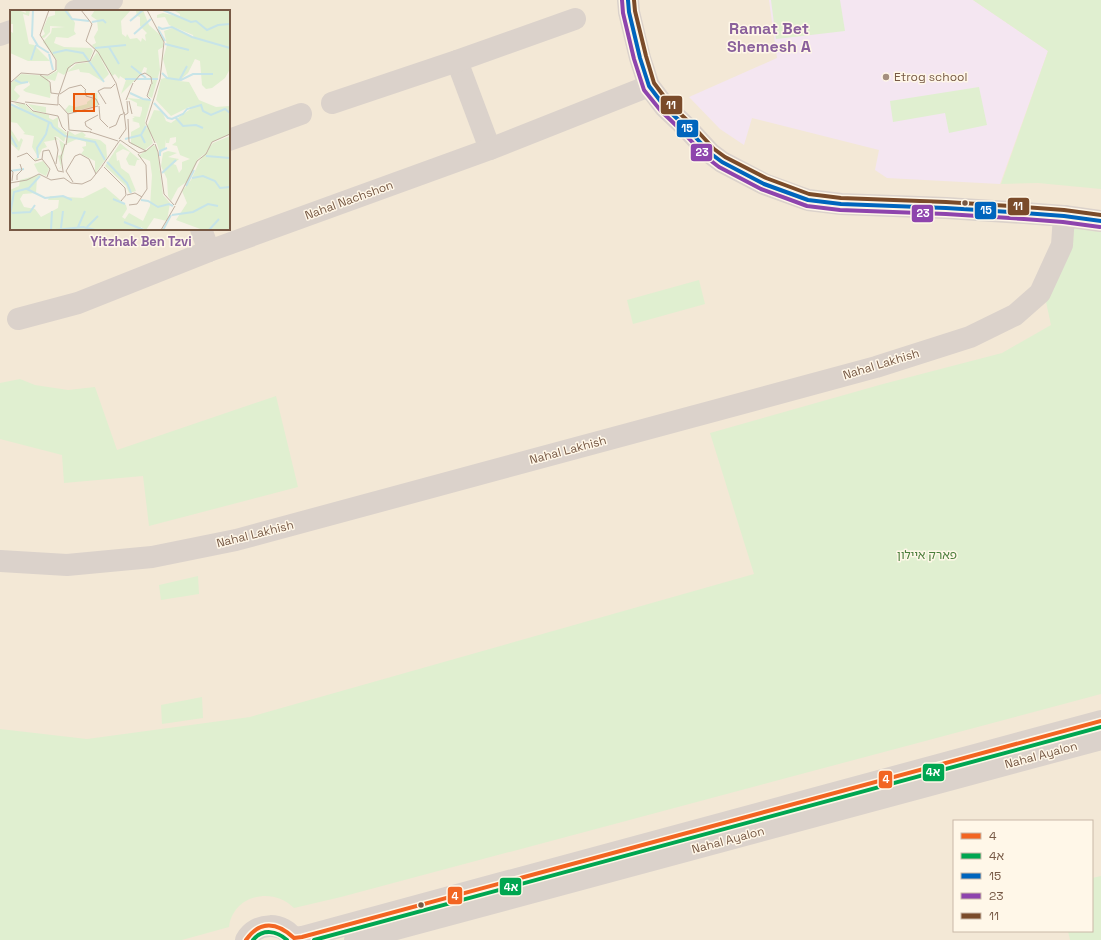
<svg xmlns="http://www.w3.org/2000/svg" width="1101" height="940" font-family="'Space Grotesk','Noto Sans Hebrew',sans-serif">
<rect width="100%" height="100%" fill="#f7f2e7"/>
<path fill="#f3e8d6" fill-rule="evenodd" d="M0,0H1101V940H0ZM11,11H229V229H11ZM954,821H1092V931H954Z"/>
<polygon fill="#f4e6f1" points="769,0 973,0 1048,51 1000,184 887,178 875,170 879,150 752,118 744,145 720,129 689,97 777,58"/>
<g fill="#e0efd0">
<polygon points="771,0 840,0 845,31 776,39"/>
<polygon points="973,0 1101,0 1101,189 1038,183 1001,184 1048,51"/>
<polygon points="979,87 987,125 949,133 945,113 893,122 890,101"/>
<path d="M1070,227L1101,231V694L341,897L294,908C273,886 233,895 229,927L182,940H0V729L87,739L250,717L754,574L710,433L883,384L1002,353L1051,325L1045,297Z"/>
<polygon points="699,280 705,304 633,324 627,300"/>
<polygon points="20,379 35,385 68,390 95,387 117,450 276,396 298,487 149,526 143,476 64,483 62,455 0,439 0,383"/>
<polygon points="198,576 199,594 161,600 159,585"/>
<polygon points="202,697 203,718 162,724 161,705"/>
<polygon points="1101,876 1101,940 1070,940 1068,931 1092,931 1092,878"/>
</g>
<g fill="none" stroke-linecap="round" stroke-linejoin="round">
<g stroke="#dbd2cb" stroke-width="22">
<polyline points="628,0 629,12 640,58 649,86 665,107 686,127 710,153 722,162 764,184 808,200 841,204 946,208 1024,213 1064,216 1101,221"/>
<polyline points="75,11 112,0"/>
<polyline points="0,35 11,31"/>
<polyline points="457,61 490,149"/>
<polyline points="332,103 457,61 575,19"/>
<polyline points="229,140 301,114"/>
<polyline points="201,229 209,251"/>
<polyline points="18,319 78,303 209,251 490,149 649,86"/>
<polyline points="0,561 67,565 152,557 236,540 876,367 970,337 1015,315 1040,293 1062,245 1064,216"/>
<polyline points="294,938 302,937 1101,721"/>
<path d="M246,940C256,922 284,921 294,940"/>
<polyline points="355,940 1101,739"/>
</g>
<defs>
<path id="bus-1" d="M246,940C260,920 277,922 294,938L302,937L1101,721"/>
<g id="bus-2">
<path d="M253,940C263,928 277,931 287,940"/>
<polyline points="314,940 1101,727"/>
</g>
<polyline id="bus-3" points="628,0 629,12 640,58 649,86 665,107 686,127 710,153 722,162 764,184 808,200 841,204 946,208 1024,213 1064,216 1101,221"/>
<polyline id="bus-4" points="622,0 623,13 634,59 644,90 661,111 682,131 706,157 719,167 761,189 807,206 840,210 946,214 1024,219 1063,222 1100,227"/>
<polyline id="bus-5" points="634,0 635,11 646,56 654,83 669,103 690,123 714,149 725,157 766,178 809,194 841,198 946,202 1024,207 1064,210 1101,215"/>
</defs>
<use href="#bus-1" stroke="#fff7e8" stroke-width="7"/>
<use href="#bus-2" stroke="#fff7e8" stroke-width="7"/>
<use href="#bus-3" stroke="#fff7e8" stroke-width="7"/>
<use href="#bus-4" stroke="#fff7e8" stroke-width="7"/>
<use href="#bus-5" stroke="#fff7e8" stroke-width="7"/>
<use href="#bus-1" stroke="#f26522" stroke-width="4"/>
<use href="#bus-2" stroke="#00a651" stroke-width="4"/>
<use href="#bus-3" stroke="#0065bd" stroke-width="4"/>
<use href="#bus-4" stroke="#8e44ad" stroke-width="4"/>
<use href="#bus-5" stroke="#7a4b2a" stroke-width="4"/>
</g>
<circle fill="#a48f7e" stroke="#fff7e8" stroke-width="1.5" cx="886" cy="77" r="4"/>
<g fill="#775945" stroke="#fff7e8" stroke-width="1.5">
<circle cx="965" cy="203" r="3.5"/>
<circle cx="421" cy="905" r="3.5"/>
</g>
<g text-anchor="middle" dominant-baseline="central" stroke-width="3" stroke-linejoin="round" paint-order="stroke">
<g font-size="12" fill="#775945" stroke="#fff7e8" text-anchor="start">
<text x="894" y="77">Etrog school</text>
</g>
<g font-size="12" fill="#775945" stroke="#fff7e8">
<text transform="translate(349 200) rotate(-20)">Nahal Nachshon</text>
<text transform="translate(881 364) rotate(-17)">Nahal Lakhish</text>
<text transform="translate(568 450) rotate(-15)">Nahal Lakhish</text>
<text transform="translate(255 534) rotate(-14)">Nahal Lakhish</text>
<text transform="translate(1041 755) rotate(-15)">Nahal Ayalon</text>
<text transform="translate(728 840) rotate(-15)">Nahal Ayalon</text>
</g>
<g font-size="12" fill="#4c7e3c" stroke="#fff7e8">
<text x="927" y="555">פארק איילון</text>
</g>
<g font-size="13" font-weight="bold" fill="#8a609b" stroke="#fff7e8">
<text x="141" y="241">Yitzhak Ben Tzvi</text>
</g>
<g font-size="16" font-weight="bold" fill="#8a609b" stroke="#fff7e8">
<text x="769" y="28">Ramat Bet<tspan x="769" dy="18">Shemesh A</tspan></text>
</g>
</g>
<g transform="translate(10 10)">
<rect width="220" height="220" fill="#f7f2e7"/>
<path d="M8,0L16,3L15,0H20L19,6L13,4L19,34L24,35L40,51H18L0,43V21L3,23V14H0V1ZM45,0H58L65,13L64,21L66,24L58,28L46,27L44,33L54,37L81,38L83,41L79,51L65,52L54,65L48,62L45,71L38,69L41,80L40,88L16,82L13,80L20,75L19,72L6,76L4,80L10,86L6,91L0,90V74L11,64L38,66L47,61V50L33,32L41,23L42,18L55,17L40,16V22L34,28L31,27L35,24L33,19L38,7L45,5ZM85,0H133L139,15L149,24L153,30V37L148,40L150,60L142,88L138,86L143,69L136,63L137,58L134,57L131,64L111,84L116,70L110,66L109,69L105,64L102,66L82,35L86,33L84,27L88,20L87,10L81,6ZM120,1H126L127,6L130,7V16L137,23L135,25L136,31L132,28L131,32L127,28L120,29L117,24L116,27L112,24L111,11ZM163,0H220V59L215,68L202,78L196,79L192,75L190,51L185,49L178,63L169,71L179,72L189,90L206,97L220,96V124L202,132L198,141L188,149L179,170L168,178L161,191L158,186L157,169L151,156L153,143L158,141L167,143L158,147L169,149L163,154L166,155L169,163L172,159V152L180,149L170,145L167,136L162,135L166,132V127L160,128L159,133H156V129L155,138L150,144L147,134L140,123L143,133L135,140L121,134V122L130,117L129,113L122,111L124,110L122,109L125,107L122,106L130,107L132,100V97L127,96V93L117,88L141,90L135,111L136,119L144,100L152,101L156,111L161,113L182,98L179,97L161,106L146,90L151,69L158,67L153,49L157,35L154,21L162,18L184,28L183,25L159,15L155,7L147,8V5L153,3L170,7V4ZM87,42L99,64L92,71L79,63L70,62L69,59L57,62L66,54L80,52ZM80,83H87L88,95L58,103L55,100L59,95L66,97L77,94V92L83,88ZM4,93L15,94L22,101L39,105V108L43,110L48,107V117L57,123L54,132L48,127L44,126L55,134L51,158L48,159L51,157L48,146L52,144L49,129L34,132L37,137L32,139L27,150H23L28,147L22,137L24,126L13,124L15,123L7,113L0,112V96L11,98ZM18,94L36,97V103L24,100ZM0,118L9,132L11,128L13,130L9,141L0,133ZM59,121L65,125L72,122L76,125L74,127L90,130L96,135L97,147L85,164V151L71,144L74,140L72,137L76,136V132L67,129L56,134ZM220,126V220H193L166,210L177,193L172,181L181,170L190,150L203,133ZM110,133L130,150H127L125,156L119,155L116,149L120,142L113,139L106,143L107,151L109,150L111,158L119,164L126,181L119,183L116,176L95,156ZM144,135L147,138L153,185L160,193L157,211L144,208L136,220L131,217V220H0V180L9,176L10,170L32,164L27,168L26,183L13,184L10,189L14,197L25,199L31,207L48,198L49,190H38L40,186L73,188L95,177L116,195L117,199L112,207L115,209L119,203L133,211L140,196L142,165L140,151L128,146ZM33,151L39,159L36,166L28,162L24,154Z" fill="#e0efd0" fill-rule="evenodd"/>
<path fill="none" stroke="#c7e4e8" stroke-width="2" d="M23,0L22,26L28,36L39,43M55,0L62,9L79,11M153,0L181,12L186,11L197,20L208,15L220,14M120,11L133,0M82,12L93,10L96,13M148,17L152,19L162,17L182,27L220,38M148,19L155,31M124,24L141,9M155,34L179,40M99,37L109,54M85,38L116,35M43,43L56,40L73,43L94,72M39,44L43,60M21,50L26,35M121,56L136,68M152,63L157,68L171,70L183,64H203M115,69H148M170,69L177,56M5,70L11,73L18,72M120,83L133,89L141,90M144,93L158,108L162,109L173,104L177,99L191,95L193,101L201,105L215,99L220,103M0,94L41,113L43,117L55,126L85,132L95,150M165,107L173,116L186,115L193,118M0,125L7,137M115,129L131,125M135,133L131,125L136,116M150,146V141L157,138M196,146L220,148M28,148L27,138L36,124L39,112M97,152L117,173L121,183M0,161L14,159M152,163L166,150M182,168L193,166L205,171L210,178L220,177M176,176L184,160M17,179L35,188L53,186L62,190M103,189L115,194M131,190L138,191L148,197L159,194L163,196M2,203L20,202L25,195M0,205L4,182L19,178L30,166M162,205L183,202L198,194L208,196M114,212L134,220M68,217L75,201M77,217L88,206M51,218L53,201M41,220L42,201M45,220L73,217L85,220M153,220L161,205M199,220L209,209"/>
<path fill="none" stroke="#c0b0a1" stroke-width="1" d="M71,0L82,14L76,31L88,42L106,73L114,104M137,0L154,32L150,69L136,113L145,133M30,65L40,72L41,83L49,84M124,72L130,65L135,63L141,67L142,74M0,73L11,63L38,65L46,60V50L30,25L39,0M75,80L76,86L86,89L89,95M50,84L59,78L71,75L76,80M140,89L137,86L141,74M116,90L123,73M0,91L15,94M119,91L122,104M15,92L48,95M16,94L23,101L48,106L52,117L56,121M49,94L58,104L59,120L81,122M96,94L88,81L94,78H101L105,74M48,95V87L58,58L65,53L80,51L85,40M89,96L90,109L98,117M58,104L88,96M115,105L118,103L117,91M118,109L119,132L136,141M99,118L106,115L110,105L113,104M82,120L76,116L75,112L88,105M80,122L108,131M45,127L48,140L46,154M109,129L116,119L114,102M110,130L129,143L136,141L144,134M145,134L148,142L154,184L164,195M56,135L58,121M7,147L17,143L25,151L32,149M32,149L33,141L39,140L48,161L54,162M32,149L40,159L37,167M92,156L110,130M94,157L115,178L116,185L111,191M0,159L3,162L2,171M53,161L51,147L55,134M56,161L65,146L70,144L79,149L86,164M56,161L63,172M7,170V165L12,160L10,154M0,173L17,170L29,164L41,170L54,168L61,173L72,174L81,170L93,155M117,185L125,183L132,187M119,195L127,194L137,179L136,155L128,144M165,195L187,151L196,144L202,132L220,124M151,220L165,196"/>
<path fill="#e8590c" fill-opacity="0.15" stroke="#e8590c" stroke-width="2" d="M64,84H84V101H64Z"/>
<rect width="220" height="220" fill="none" stroke="#775945" stroke-width="2"/>
</g>
<g stroke="#fff7e8" stroke-width="1.5">
<rect x="660" y="95" width="23" height="20" rx="4" fill="#7a4b2a"/>
<rect x="676" y="119" width="23" height="19" rx="4" fill="#0065bd"/>
<rect x="690" y="143" width="23" height="19" rx="4" fill="#8e44ad"/>
<rect x="1007" y="197" width="23" height="19" rx="4" fill="#7a4b2a"/>
<rect x="974" y="201" width="23" height="19" rx="4" fill="#0065bd"/>
<rect x="911" y="204" width="23" height="19" rx="4" fill="#8e44ad"/>
<rect x="922" y="763" width="23" height="19" rx="4" fill="#00a651"/>
<rect x="878" y="770" width="15" height="19" rx="4" fill="#f26522"/>
<rect x="499" y="877" width="23" height="19" rx="4" fill="#00a651"/>
<rect x="447" y="886" width="16" height="19" rx="4" fill="#f26522"/>
</g>
<g font-size="11" text-anchor="middle" font-weight="bold" fill="#fff">
<text x="671" y="109">11</text>
<text x="687" y="132">15</text>
<text x="702" y="156">23</text>
<text x="1018" y="210">11</text>
<text x="986" y="214">15</text>
<text x="923" y="217">23</text>
<text x="933" y="776">4א</text>
<text x="886" y="783">4</text>
<text x="511" y="891">4א</text>
<text x="455" y="900">4</text>
</g>
<rect x="953" y="820" width="140" height="112" fill="#fff7e8" stroke="#c9b8a7"/>
<rect x="961" y="833" width="20" height="6" fill="#f26522" stroke="#c9b8a7"/>
<text x="989" y="840" font-size="12" fill="#775945">4</text>
<rect x="961" y="853" width="20" height="6" fill="#00a651" stroke="#c9b8a7"/>
<text x="989" y="860" font-size="12" fill="#775945">4א</text>
<rect x="961" y="873" width="20" height="6" fill="#0065bd" stroke="#c9b8a7"/>
<text x="989" y="880" font-size="12" fill="#775945">15</text>
<rect x="961" y="893" width="20" height="6" fill="#8e44ad" stroke="#c9b8a7"/>
<text x="989" y="900" font-size="12" fill="#775945">23</text>
<rect x="961" y="913" width="20" height="6" fill="#7a4b2a" stroke="#c9b8a7"/>
<text x="989" y="920" font-size="12" fill="#775945">11</text>
</svg>
